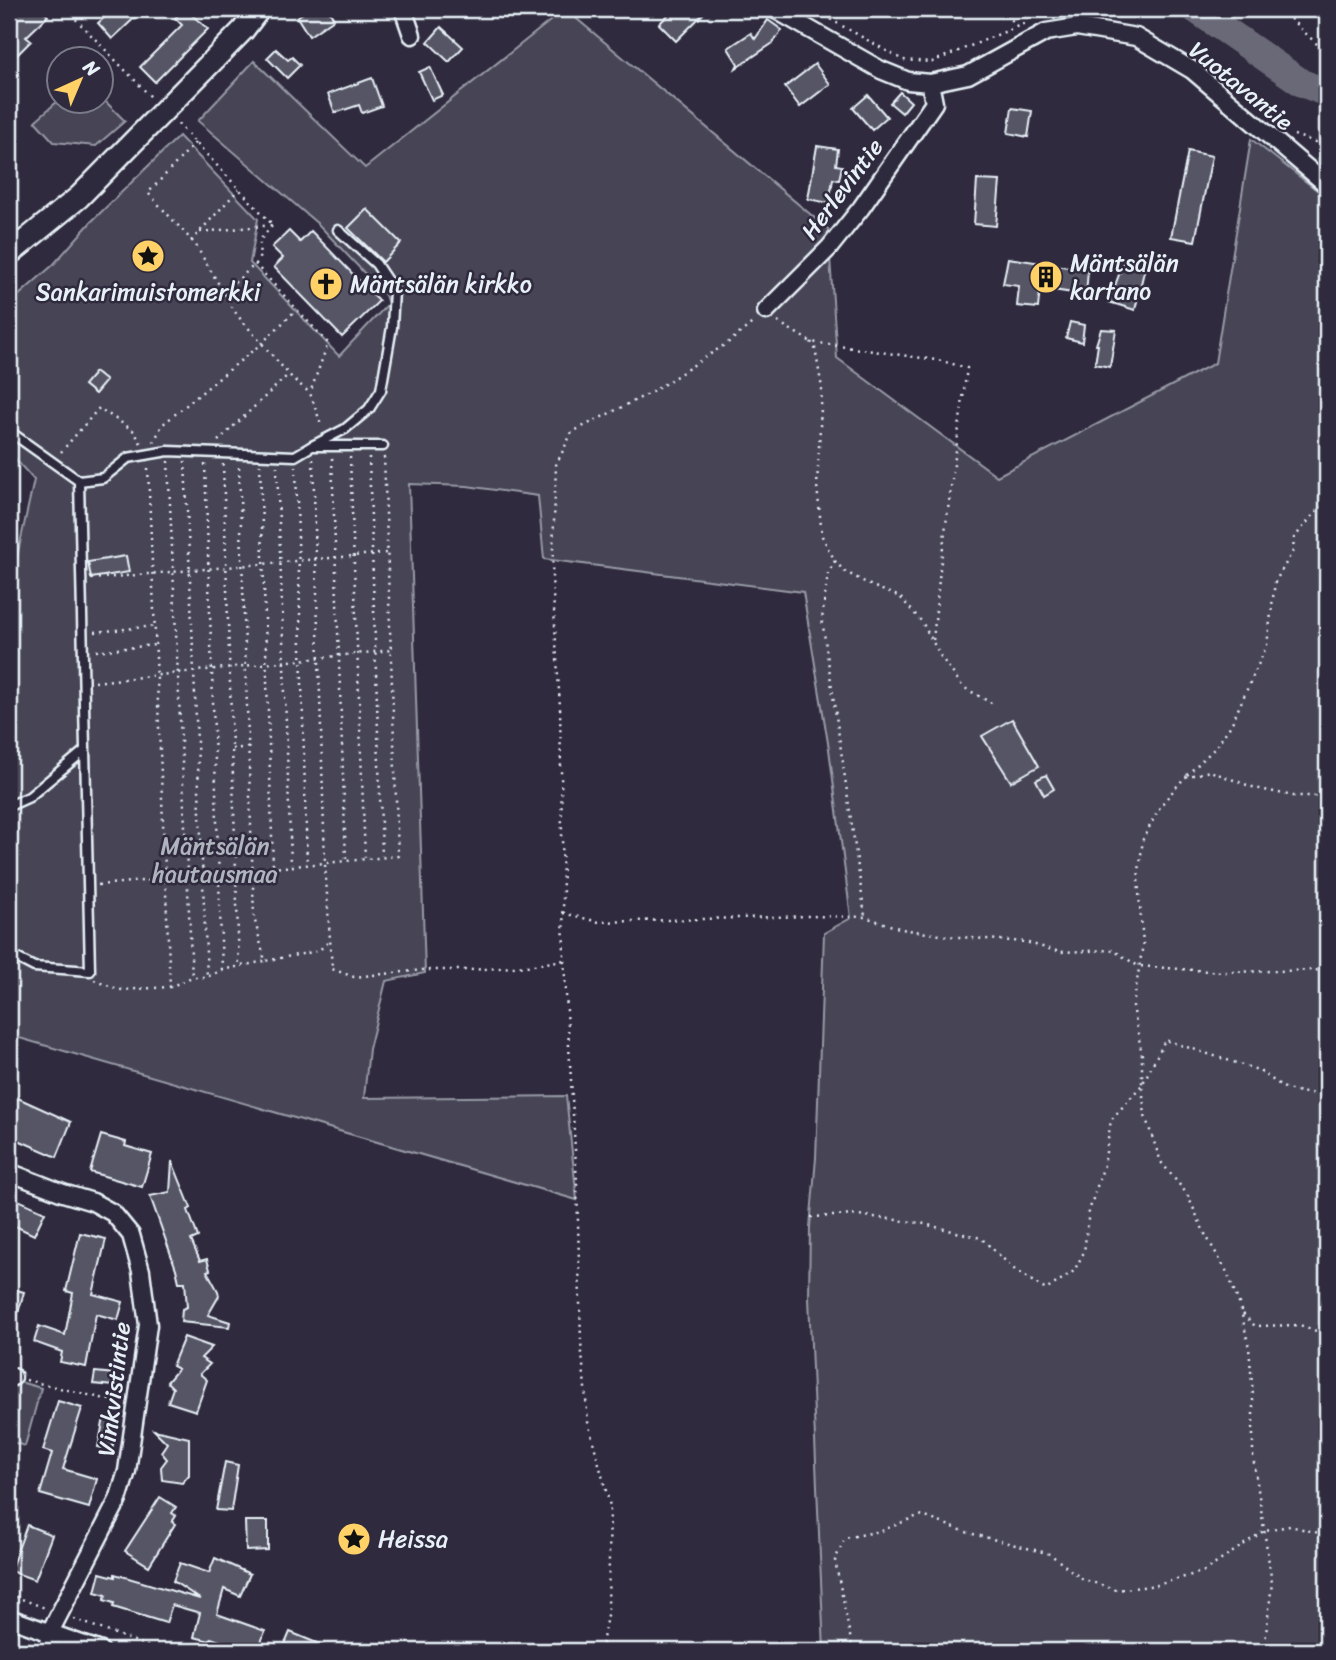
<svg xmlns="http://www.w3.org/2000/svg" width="1336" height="1660" font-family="Sriracha,sans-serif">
<rect width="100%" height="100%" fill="#2f2a3d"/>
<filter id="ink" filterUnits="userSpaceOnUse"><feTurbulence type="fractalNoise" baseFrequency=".0143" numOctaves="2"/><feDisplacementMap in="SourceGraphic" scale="14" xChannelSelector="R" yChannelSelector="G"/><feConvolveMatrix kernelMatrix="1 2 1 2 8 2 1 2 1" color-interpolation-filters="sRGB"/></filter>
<g filter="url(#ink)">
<g fill="#464455" stroke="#979aa6" stroke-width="2">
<polygon points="565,9 828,229 837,358 997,476 1215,363 1251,139 1327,198 1327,1651 824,1651 809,1298 810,1227 816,1158 824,933 851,918 829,749 803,592 544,559 538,496 467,486 409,484 425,973 386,981 369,1049 364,1098 566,1096 577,1200 9,1035 9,593 34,480 9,452 9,304 53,265 91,222 179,136 258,219 250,263 339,356 388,304 385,295 319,225 198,121 254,61 365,168"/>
<polygon points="102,98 125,121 96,146 54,142 35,121 59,100 102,102"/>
<polygon points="9,1379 41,1388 25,1446 12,1442 9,1452"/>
</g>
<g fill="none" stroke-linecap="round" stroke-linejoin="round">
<polyline stroke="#696978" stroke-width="28" points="1195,9 1302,83 1327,93"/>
</g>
<g fill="#575565" stroke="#e8f1f8" stroke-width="2">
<polygon points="17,9 41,9 48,16 26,37 31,41 9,63 9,17"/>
<polygon points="114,9 144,9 112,39 98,23"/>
<polygon points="185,9 208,29 155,82 140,67 182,25 175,18"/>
<polygon points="309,9 328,9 334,19 309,36 297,17"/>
<polygon points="674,9 708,9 676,41 659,24"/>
<polygon points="768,20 782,30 773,43 736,68 738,64 728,48 751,33 755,39"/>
<polygon points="441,27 463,47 449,62 428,42"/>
<polygon points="276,49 288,60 292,57 300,65 287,78 267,58"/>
<polygon points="815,64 830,84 800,107 785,87"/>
<polygon points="430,67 443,95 432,100 419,72"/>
<polygon points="372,78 382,106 362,113 359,105 335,113 328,94"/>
<polygon points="900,92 911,102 902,113 890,103"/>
<polygon points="868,95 887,117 872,130 853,108"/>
<polygon points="1012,108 1032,111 1028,137 1008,133"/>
<polygon points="817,146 838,149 836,165 842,166 839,180 833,179 829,203 808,199"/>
<polygon points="1188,151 1212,156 1195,241 1171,237"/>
<polygon points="977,180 1000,181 996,226 974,224"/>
<polygon points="367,209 401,243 383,262 348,228"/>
<polygon points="289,231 300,242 311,231 379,301 342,337 274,267 283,258 272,247"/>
<polygon points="1008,258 1088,270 1086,295 1040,288 1038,308 1017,306 1019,286 1003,284"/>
<polygon points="1124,261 1145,267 1135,310 1109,302"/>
<polygon points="1070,322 1084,325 1082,342 1066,338"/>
<polygon points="1101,329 1116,330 1110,367 1095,364 1098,345 1096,345"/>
<polygon points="95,372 106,381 95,394 84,385"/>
<polygon points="126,556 129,572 91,578 88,562"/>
<polygon points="1012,719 1039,766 1011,782 982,736"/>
<polygon points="1046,775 1054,789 1044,795 1036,780"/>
<polygon points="9,1094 71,1122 57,1157 9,1136"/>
<polygon points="101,1135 126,1142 125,1146 152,1154 142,1187 90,1172"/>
<polygon points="172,1161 191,1208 188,1210 198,1237 191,1240 200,1261 207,1259 210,1270 207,1271 218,1291 219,1296 208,1315 230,1322 229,1327 181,1322 182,1309 187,1307 185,1282 179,1282 176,1269 150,1196 170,1192"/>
<polygon points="9,1196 45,1212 34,1235 9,1223"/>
<polygon points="80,1233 106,1239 93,1294 123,1302 118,1320 96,1314 86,1367 60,1362 62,1352 34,1342 39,1326 65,1335 73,1293 66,1291"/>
<polygon points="9,1288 24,1292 12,1334 9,1334"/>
<polygon points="184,1337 212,1347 201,1358 210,1364 200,1374 207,1380 196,1411 168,1402 173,1388 167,1382 178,1369 172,1366"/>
<polygon points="95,1372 115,1374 114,1386 93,1384"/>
<polygon points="58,1401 82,1408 63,1469 97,1479 89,1508 40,1494 52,1453 43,1450"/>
<polygon points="104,1418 118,1421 112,1450 98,1447"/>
<polygon points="154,1430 189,1438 189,1475 182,1483 162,1480 161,1467 167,1459 161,1452 167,1443"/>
<polygon points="225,1462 238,1465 231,1511 216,1510"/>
<polygon points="160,1497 176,1507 172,1513 176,1516 172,1522 175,1524 149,1566 125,1551"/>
<polygon points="245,1521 268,1521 268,1550 246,1551"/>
<polygon points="27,1525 52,1535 35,1580 10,1571"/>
<polygon points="215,1558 250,1574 240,1596 224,1589 217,1614 265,1631 258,1651 249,1651 211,1638 210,1641 194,1637 200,1613 172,1605 166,1623 113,1607 114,1603 104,1600 106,1595 95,1592 100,1573 115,1577 115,1574 200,1599 173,1581 180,1563 209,1573"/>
<polygon points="290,1632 336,1651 282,1651"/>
</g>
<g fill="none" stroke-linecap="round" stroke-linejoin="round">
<defs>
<g id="lane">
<polyline points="9,431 79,481 90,971 34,967 9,954"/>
<polyline points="312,446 345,429 369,409 381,390 392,327 394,291 376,264 338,230"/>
<polyline points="79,481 103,478 128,458 168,451 295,456 312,446 383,446"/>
<polyline points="9,806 29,797 84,751"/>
</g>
<g id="street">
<polyline points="403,9 412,35"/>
<polyline points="774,9 881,70 908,81 930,83 968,75 1046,32 1077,27 1136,37 1192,70 1327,185"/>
<polyline points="766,311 829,248 861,208 934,103 930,83"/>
<polyline points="9,1172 63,1193 93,1202 113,1213 131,1235 141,1271 148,1325 127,1471 118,1500 50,1632 47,1651"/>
<polyline points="9,1376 13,1377"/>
<polyline points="9,1618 101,1651"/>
</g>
<polyline id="secondary" points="9,254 79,197 243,30 259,9"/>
</defs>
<use href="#lane" stroke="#e8f1f8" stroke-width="13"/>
<use href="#street" stroke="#e8f1f8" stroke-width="21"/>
<use href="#secondary" stroke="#e8f1f8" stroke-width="26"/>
<g stroke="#e8f1f8" stroke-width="2.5" stroke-dasharray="2 5" stroke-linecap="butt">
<polyline points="66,9 151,97"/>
<polyline points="812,9 903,60 932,62 1028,22"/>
<polyline points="1002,9 1018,27"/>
<polyline points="1280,9 1320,47 1327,49"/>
<polyline points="1100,14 1113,14 1121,17"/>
<polyline points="178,124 273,225"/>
<polyline points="1294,135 1327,146"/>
<polyline points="195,143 148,193 195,244 237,315 293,379 310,393 322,427"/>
<polyline points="200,232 273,225"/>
<polyline points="191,241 239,189"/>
<polyline points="255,264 328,343 310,393"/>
<polyline points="224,292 259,261 260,240 273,225"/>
<polyline points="778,322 811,342 942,361 967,368 940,569 933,641"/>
<polyline points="811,342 815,348 822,388 817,486 822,536 835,561 844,571 872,586 900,597 922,622 941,657 963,687 993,704"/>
<polyline points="218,441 289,374"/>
<polyline points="154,442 162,425 262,343 297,309"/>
<polyline points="61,452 99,408 134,431 142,445"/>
<polyline points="350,457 365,859"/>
<polyline points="369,457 382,856"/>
<polyline points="332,458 346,861"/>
<polyline points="313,459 325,864 332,969 354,977 423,970 471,970 527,966 564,960"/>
<polyline points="168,461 192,977"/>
<polyline points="185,461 207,977"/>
<polyline points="205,464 222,970"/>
<polyline points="223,464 239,967"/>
<polyline points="260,464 273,867"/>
<polyline points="277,466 291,865"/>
<polyline points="296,466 307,864"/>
<polyline points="239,467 254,917 265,961 318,951 331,940"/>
<polyline points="148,468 170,987"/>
<polyline points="835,561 828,573 822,619 865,916"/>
<polyline points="91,579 387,553"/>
<polyline points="95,632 155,626"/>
<polyline points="96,651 155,645"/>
<polyline points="95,682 391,650"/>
<polyline points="232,749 249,747"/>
<polyline points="1187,775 1214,749 1231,725 1267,645 1275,582 1293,551 1294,538 1320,507 1327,508"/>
<polyline points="236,869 273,868 398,856 384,456"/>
<polyline points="98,885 165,879"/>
<polyline points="563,913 599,922 808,916 865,917 902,929 946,936 1025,942 1060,952 1113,950 1138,966 1222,972 1327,970"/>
<polyline points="94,980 120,990 170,987 192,977 207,977 222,970 265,961"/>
<polyline points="811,1217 858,1215 920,1223 981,1238 1015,1270 1046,1290 1074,1271 1084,1252 1089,1211 1104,1165 1111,1120 1142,1085 1165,1040 1258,1070 1286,1089 1306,1093 1327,1094"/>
<polyline points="1243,1314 1255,1326 1300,1325 1327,1335"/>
<polyline points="26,1380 122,1403"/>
<polyline points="9,1594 45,1608"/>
<polyline points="74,1619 161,1651"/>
<polyline points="601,1651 608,1609 610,1506 588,1422 581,1342 577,1183 564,960 560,707 552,578 556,465 572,432 652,392 729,342 755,321"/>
<polyline points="853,1651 835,1560 845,1538 881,1531 920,1515 969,1533 1050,1554 1082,1579 1117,1590 1157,1585 1205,1571 1265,1530 1290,1526 1327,1535"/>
<polyline points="1264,1651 1272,1583 1253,1456 1253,1395 1249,1348 1240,1306 1227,1272 1205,1234 1187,1194 1161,1162 1145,1116 1142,1085 1142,1055 1133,1006 1143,944 1138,879 1143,839 1161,805 1185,777 1210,771 1255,788 1293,796 1327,796"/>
</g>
<use href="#lane" stroke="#2f2a3d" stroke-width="8"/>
<use href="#street" stroke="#2f2a3d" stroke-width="16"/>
<use href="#secondary" stroke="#2f2a3d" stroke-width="21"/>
</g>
</g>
<defs>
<symbol id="sight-disc" viewBox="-11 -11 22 22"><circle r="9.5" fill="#ffd166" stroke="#2f2a3d"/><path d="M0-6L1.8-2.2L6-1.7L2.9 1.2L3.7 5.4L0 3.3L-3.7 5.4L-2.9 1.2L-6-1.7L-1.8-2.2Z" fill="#111"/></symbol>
<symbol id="building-disc" viewBox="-11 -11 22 22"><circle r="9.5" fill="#ffd166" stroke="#2f2a3d"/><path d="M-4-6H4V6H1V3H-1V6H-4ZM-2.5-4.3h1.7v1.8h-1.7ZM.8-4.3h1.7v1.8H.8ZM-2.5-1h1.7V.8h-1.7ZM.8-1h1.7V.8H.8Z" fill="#111"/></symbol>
<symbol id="church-disc" viewBox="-11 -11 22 22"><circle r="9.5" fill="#ffd166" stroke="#2f2a3d"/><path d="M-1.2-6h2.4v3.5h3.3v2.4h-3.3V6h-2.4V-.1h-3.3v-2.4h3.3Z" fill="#111"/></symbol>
</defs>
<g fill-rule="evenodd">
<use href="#sight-disc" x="129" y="237" width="38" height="38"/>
<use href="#building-disc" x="1027" y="258" width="38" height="38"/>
<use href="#church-disc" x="307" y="265" width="38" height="38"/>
<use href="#sight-disc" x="335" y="1520" width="38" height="38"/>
</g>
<g text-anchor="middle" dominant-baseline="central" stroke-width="5" stroke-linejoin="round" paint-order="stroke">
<g font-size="24" fill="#e8f1f8" stroke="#2f2a3d">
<text transform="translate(1241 86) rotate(39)">Vuotavantie</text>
<text transform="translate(842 189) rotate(-53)">Herlevintie</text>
<text transform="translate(114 1389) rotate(-83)">Vinkvistintie</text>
</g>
<g font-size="24" fill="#e8f1f8" stroke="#2f2a3d" text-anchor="start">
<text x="1070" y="263">Mäntsälän<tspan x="1070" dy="28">kartano</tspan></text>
<text x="350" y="284">Mäntsälän kirkko</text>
<text x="148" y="292" text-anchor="middle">Sankarimuistomerkki</text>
<text x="378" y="1539">Heissa</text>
</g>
<g font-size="24" fill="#afb4bf" stroke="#2f2a3d">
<text x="215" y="846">Mäntsälän<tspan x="215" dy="28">hautausmaa</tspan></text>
</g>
</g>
<rect width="1336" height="1660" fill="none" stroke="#2f2a3d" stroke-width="35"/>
<rect x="18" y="18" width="1301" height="1625" fill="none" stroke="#e8f1f8" stroke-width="2.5" filter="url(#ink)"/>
<g transform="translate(80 80) rotate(44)"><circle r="33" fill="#2f2a3d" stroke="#797a88" stroke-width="2"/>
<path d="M0-5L12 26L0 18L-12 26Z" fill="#ffd166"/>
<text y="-10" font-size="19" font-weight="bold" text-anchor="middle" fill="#e8f1f8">N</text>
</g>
</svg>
